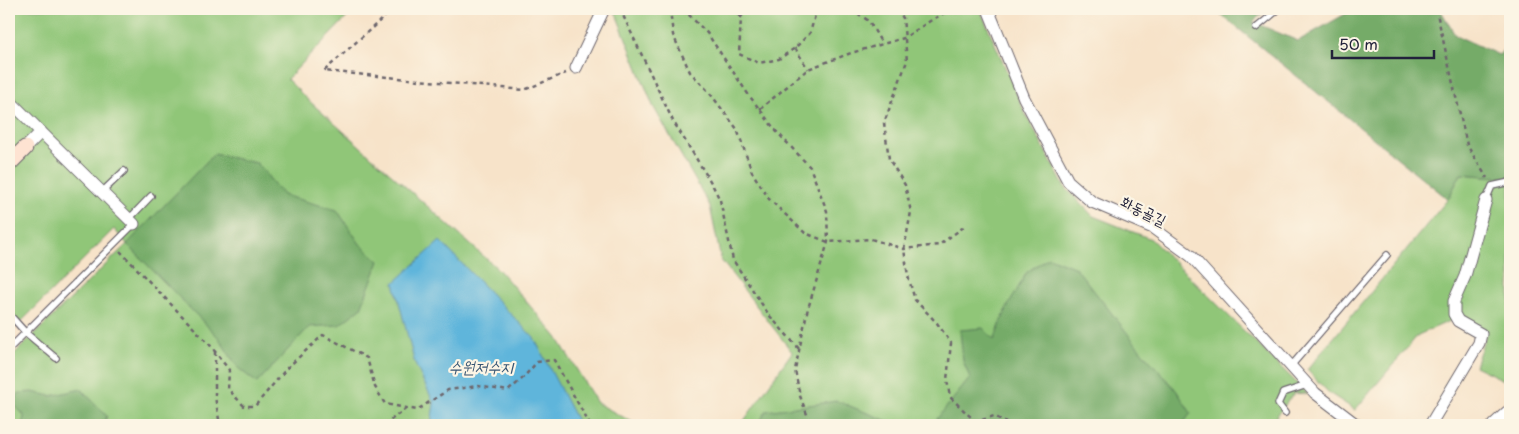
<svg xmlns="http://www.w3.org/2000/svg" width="1519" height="434" font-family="'Playpen Sans','Poor Story',sans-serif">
<rect width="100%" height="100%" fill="#fcf5e5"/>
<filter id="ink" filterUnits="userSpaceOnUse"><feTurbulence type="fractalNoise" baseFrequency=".02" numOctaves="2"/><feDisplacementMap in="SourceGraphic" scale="10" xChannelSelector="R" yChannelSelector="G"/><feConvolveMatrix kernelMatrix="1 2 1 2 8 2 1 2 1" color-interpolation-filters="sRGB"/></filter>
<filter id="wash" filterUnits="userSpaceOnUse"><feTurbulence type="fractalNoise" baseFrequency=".0096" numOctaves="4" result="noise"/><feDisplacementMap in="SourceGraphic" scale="20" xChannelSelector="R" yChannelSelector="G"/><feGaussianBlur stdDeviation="1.12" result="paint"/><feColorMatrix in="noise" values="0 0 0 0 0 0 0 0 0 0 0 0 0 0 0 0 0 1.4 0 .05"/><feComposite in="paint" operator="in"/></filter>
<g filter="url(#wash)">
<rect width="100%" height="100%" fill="#f7e3c9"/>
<g fill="#90c678" stroke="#59745a">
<polygon points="9,9 355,9 287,79 308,100 498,269 557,337 597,403 638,425 9,425 9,359 127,244 114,229 9,334"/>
<polygon points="614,9 980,9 1024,111 1064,186 1093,216 1151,239 1308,394 1294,393 1270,425 741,425 792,352 721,260 710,206 653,106"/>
<polygon points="1461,174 1510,178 1510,383 1475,366 1486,334 1452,320 1418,335 1355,410 1329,393 1307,370 1448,199"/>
</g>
<g fill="#74ab68" stroke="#4b6652">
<polygon points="1214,9 1267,9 1253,22 1298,41 1354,9 1440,9 1455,35 1499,55 1509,43 1503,23 1510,22 1510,178 1461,174 1448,199"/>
<polygon points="214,154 257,163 283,195 337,210 360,244 379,261 361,308 339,325 309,327 257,383 238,368 218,337 127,244"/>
<polygon points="1049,257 1076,268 1143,353 1176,390 1191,413 1182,425 932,425 970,378 963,361 960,330 983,328 994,340 1007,308 1027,272"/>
<polygon points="81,389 107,416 103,425 23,425 24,415 13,404 19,393 32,392 51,396"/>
<polygon points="837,401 898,425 758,425 766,411"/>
</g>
<polygon fill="#5eb5db" stroke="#406c8b" points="440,241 534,338 577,421 581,425 431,425 434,403 415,364 394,283"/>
</g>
<g filter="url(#ink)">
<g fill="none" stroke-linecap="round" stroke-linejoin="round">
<defs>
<g id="lane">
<polyline points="1256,28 1279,9"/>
<polyline points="102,192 124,171"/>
<polyline points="1486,200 1492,186 1510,182"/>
<polyline points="129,219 151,196"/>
<polyline points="9,314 26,333 56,358"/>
<polyline points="9,349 134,224"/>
<polyline points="1291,366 1387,255"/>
<polyline points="1285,413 1278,404 1283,393 1307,385"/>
</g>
<g id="street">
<polyline points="988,9 1024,98 1068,181 1092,202 1153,228 1191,256 1315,393 1357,425"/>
<polyline points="576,68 604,9"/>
<polyline points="9,100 41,132 25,148"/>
<polyline points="41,132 134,224"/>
<polyline points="1430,425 1479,343 1481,334 1458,321 1454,314 1454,301 1465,276 1486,200"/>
<polyline points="1493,425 1507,412 1510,415"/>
</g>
<polyline id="secondary" points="9,164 25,148"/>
</defs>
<use href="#lane" stroke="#6d666d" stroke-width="8"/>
<use href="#street" stroke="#6d666d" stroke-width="13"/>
<use href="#secondary" stroke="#6d666d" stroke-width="17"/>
<g stroke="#6d666d" stroke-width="2.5" stroke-dasharray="4 4" stroke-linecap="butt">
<polyline points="393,9 324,71 524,90 566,73"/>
<polyline points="620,9 673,121 712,184 720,200 733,260 769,315 800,350"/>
<polyline points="670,9 673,35 690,72 709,92 737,129 752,172 769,199 805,233 828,242 871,239 904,249 939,245 965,226"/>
<polyline points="683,9 707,33 748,94 776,131 810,167 827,211 828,242 807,312 795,370 800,396 811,425"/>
<polyline points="732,9 741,17"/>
<polyline points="748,9 741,17 739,54 759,63 779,59 795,48 810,33 816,12 815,9"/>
<polyline points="851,9 869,21 882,44"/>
<polyline points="897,9 903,18 907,61 884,123 889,159 905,185 911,212 904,249 908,276 915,300 937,323 951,343 947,380 950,397 976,422"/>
<polyline points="1436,9 1467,145 1487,178"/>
<polyline points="816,12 825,9"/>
<polyline points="795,48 808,69"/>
<polyline points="760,109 808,69 851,53 904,38 930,21 951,9"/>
<polyline points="120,251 210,345 229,370 228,389 244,406 255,406 287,368 323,335 367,358 375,387 385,404 417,410 448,390 478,386 508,391 521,380 537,362 554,360 590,425"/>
<polyline points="215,352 215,397 220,425"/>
<polyline points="384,425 407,408"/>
<polyline points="967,425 994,416 1011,425"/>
</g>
<use href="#lane" stroke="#fff" stroke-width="5.5"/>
<use href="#street" stroke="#fff" stroke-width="11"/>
<use href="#secondary" stroke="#fee3d2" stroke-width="15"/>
</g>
</g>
<g text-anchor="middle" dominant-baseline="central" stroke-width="4.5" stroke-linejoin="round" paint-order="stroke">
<g font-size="15" fill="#22223b" stroke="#fcf5e5">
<text transform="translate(1144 210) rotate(26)">화동골길</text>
</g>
<g font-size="16" font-style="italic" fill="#375573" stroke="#fcf5e5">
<text x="481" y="366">수원저수지</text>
</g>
</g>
<rect width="1519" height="434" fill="none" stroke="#fcf5e5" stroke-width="30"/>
<path d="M1332 50v8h102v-8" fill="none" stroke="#22223b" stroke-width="2.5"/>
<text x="1339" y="50" font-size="15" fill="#22223b" stroke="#fcf5e5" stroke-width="4" paint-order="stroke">50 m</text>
</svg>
